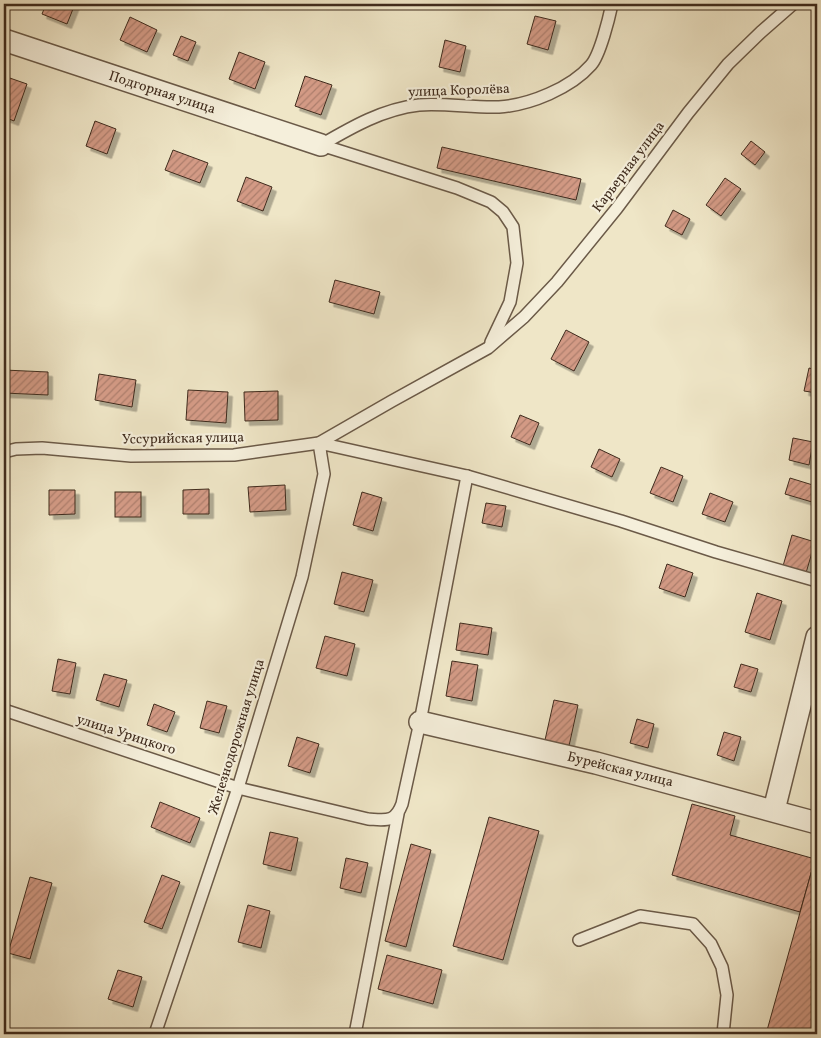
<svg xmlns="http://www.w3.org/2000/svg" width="821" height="1038" font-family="Vollkorn,serif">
<defs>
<pattern id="building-hatch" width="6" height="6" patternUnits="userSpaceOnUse" patternTransform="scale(1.25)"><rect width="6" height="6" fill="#d39a85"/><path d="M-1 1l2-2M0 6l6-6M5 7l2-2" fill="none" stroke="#ad7e6c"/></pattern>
<filter id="shadow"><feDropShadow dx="4.5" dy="4.5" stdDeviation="0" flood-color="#0004"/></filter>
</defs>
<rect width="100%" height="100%" fill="#efe6c7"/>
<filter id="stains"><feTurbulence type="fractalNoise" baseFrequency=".004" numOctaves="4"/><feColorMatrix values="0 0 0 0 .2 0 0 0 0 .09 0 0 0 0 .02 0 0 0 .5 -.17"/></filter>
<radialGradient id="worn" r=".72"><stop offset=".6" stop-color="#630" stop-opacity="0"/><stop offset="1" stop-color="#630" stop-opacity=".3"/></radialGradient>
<g fill="url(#building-hatch)" stroke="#3f2b1d" filter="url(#shadow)">
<polygon points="46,4 75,4 67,24 42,14"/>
<polygon points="535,16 556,21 548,50 527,44"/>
<polygon points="130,17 157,30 147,52 120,40"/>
<polygon points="181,36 196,42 188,61 173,55"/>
<polygon points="445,40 466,46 460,72 439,67"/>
<polygon points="239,52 265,62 255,89 229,79"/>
<polygon points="4,76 27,84 14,121 4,117"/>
<polygon points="305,76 332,85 321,115 295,106"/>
<polygon points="95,121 116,129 107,154 86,146"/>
<polygon points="751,141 765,152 755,165 741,154"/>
<polygon points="442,147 581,179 576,200 437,168"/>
<polygon points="173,150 208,163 200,183 165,170"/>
<polygon points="246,177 272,187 263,211 237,201"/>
<polygon points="725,178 741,189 721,216 706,205"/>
<polygon points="673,210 690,219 682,235 665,226"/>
<polygon points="335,280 380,292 374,314 329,302"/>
<polygon points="566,330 589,342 574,371 551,359"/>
<polygon points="809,368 817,370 817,393 804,391"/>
<polygon points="4,370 48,372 48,395 4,393"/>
<polygon points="99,374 136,380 132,407 95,400"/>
<polygon points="188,390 228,392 226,423 186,420"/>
<polygon points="278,391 278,420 245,421 244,392"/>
<polygon points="520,415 539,423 530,445 511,437"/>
<polygon points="793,438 813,442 809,465 789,460"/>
<polygon points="599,449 620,459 612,477 591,467"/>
<polygon points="661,467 683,476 673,502 650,493"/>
<polygon points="790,478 816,486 812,502 785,494"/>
<polygon points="285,485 286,510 250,512 248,487"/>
<polygon points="209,489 209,514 183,514 183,490"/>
<polygon points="49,490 75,490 75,514 49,515"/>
<rect x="115" y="492" width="26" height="25"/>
<polygon points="362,492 382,498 373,531 353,525"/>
<polygon points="710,493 733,502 725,522 702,514"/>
<polygon points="486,503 506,506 502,527 482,523"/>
<polygon points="792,535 815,542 806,573 783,566"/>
<polygon points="667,564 693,573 685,597 659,588"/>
<polygon points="342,572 373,580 364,612 334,604"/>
<polygon points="757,593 782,601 770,640 745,632"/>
<polygon points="460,623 492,628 488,655 456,650"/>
<polygon points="325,636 355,644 347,676 316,668"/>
<polygon points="58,659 76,663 70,694 52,691"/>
<polygon points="452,661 478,665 472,701 446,696"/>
<polygon points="741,664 758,669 751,692 734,687"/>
<polygon points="104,674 127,680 119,707 96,700"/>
<polygon points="554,700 578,705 569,746 545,740"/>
<polygon points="207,701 227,706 219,733 200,728"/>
<polygon points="154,704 175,712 167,732 147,725"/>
<polygon points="637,719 654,724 648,748 630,743"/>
<polygon points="724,732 741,737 734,761 717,755"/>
<polygon points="297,737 319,744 310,773 288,766"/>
<polygon points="160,802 200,818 190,843 151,827"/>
<polygon points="692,804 735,816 730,835 815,859 800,912 672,875"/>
<polygon points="489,817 539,831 503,960 453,946"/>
<polygon points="270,832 298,838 291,871 263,864"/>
<polygon points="411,844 431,850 406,947 385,941"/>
<polygon points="346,858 368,863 361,893 340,888"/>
<polygon points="815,859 817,860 817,1034 766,1034"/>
<polygon points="162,875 180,882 162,929 144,922"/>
<polygon points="30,877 52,883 30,959 8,953"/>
<polygon points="248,905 270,911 261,948 238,942"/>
<polygon points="387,955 442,970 433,1004 378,989"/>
<polygon points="118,970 142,977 133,1007 108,999"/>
</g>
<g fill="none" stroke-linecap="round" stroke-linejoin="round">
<defs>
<g id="service">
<path d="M321,145C352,127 383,109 419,105C445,103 473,108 499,107C530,105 571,88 591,65C600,55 609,18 612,4"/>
<polyline points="321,145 457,188 491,202 503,212 513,227 517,263 510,302 491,342"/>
<polyline points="4,452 16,449 42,448 131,456 234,455 319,443 392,401 488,348 524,317 557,282 617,208 688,113 728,64 761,32 793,4"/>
<path d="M4,710L238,788L368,819C386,820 395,823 402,804L420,722L467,476"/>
<polyline points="579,940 640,916 693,924 711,944 722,967 727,995 723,1034"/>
<polyline points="155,1034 238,788 302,577 324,474 319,443 467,476 621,521 716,552 817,581"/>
<polyline points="355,1034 398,814"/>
</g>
<g id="minor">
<polyline points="4,40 321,145"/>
<polyline points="420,722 596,763 817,823"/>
<polyline points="774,810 817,637"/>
</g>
</defs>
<use href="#service" stroke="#6b5a48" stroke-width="14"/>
<use href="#minor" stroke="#6b5a48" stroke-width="24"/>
<use href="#service" stroke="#f5efdb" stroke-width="11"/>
<use href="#minor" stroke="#f5efdb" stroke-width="21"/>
</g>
<g text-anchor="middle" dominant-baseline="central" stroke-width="4.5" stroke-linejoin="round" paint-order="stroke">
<g font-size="14" fill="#3f2b1d" stroke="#f5efdb">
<text transform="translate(459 91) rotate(-2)">улица Королёва</text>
<text transform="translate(162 93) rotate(18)">Подгорная улица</text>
<text transform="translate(629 167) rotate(-53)">Карьерная улица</text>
<text transform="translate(183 439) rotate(-1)">Уссурийская улица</text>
<text transform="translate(126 735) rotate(18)">улица Урицкого</text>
<text transform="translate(237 737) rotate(-73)">Железнодорожная улица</text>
<text transform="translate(620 770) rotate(14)">Бурейская улица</text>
</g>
</g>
<rect width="821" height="1038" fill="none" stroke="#efe6c7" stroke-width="20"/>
<rect x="5" y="5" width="811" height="1028" fill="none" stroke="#3f2b1d" stroke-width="2.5"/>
<rect x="10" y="10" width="801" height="1018" fill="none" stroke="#3f2b1d"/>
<rect width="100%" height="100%" filter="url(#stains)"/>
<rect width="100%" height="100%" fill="url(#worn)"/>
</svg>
